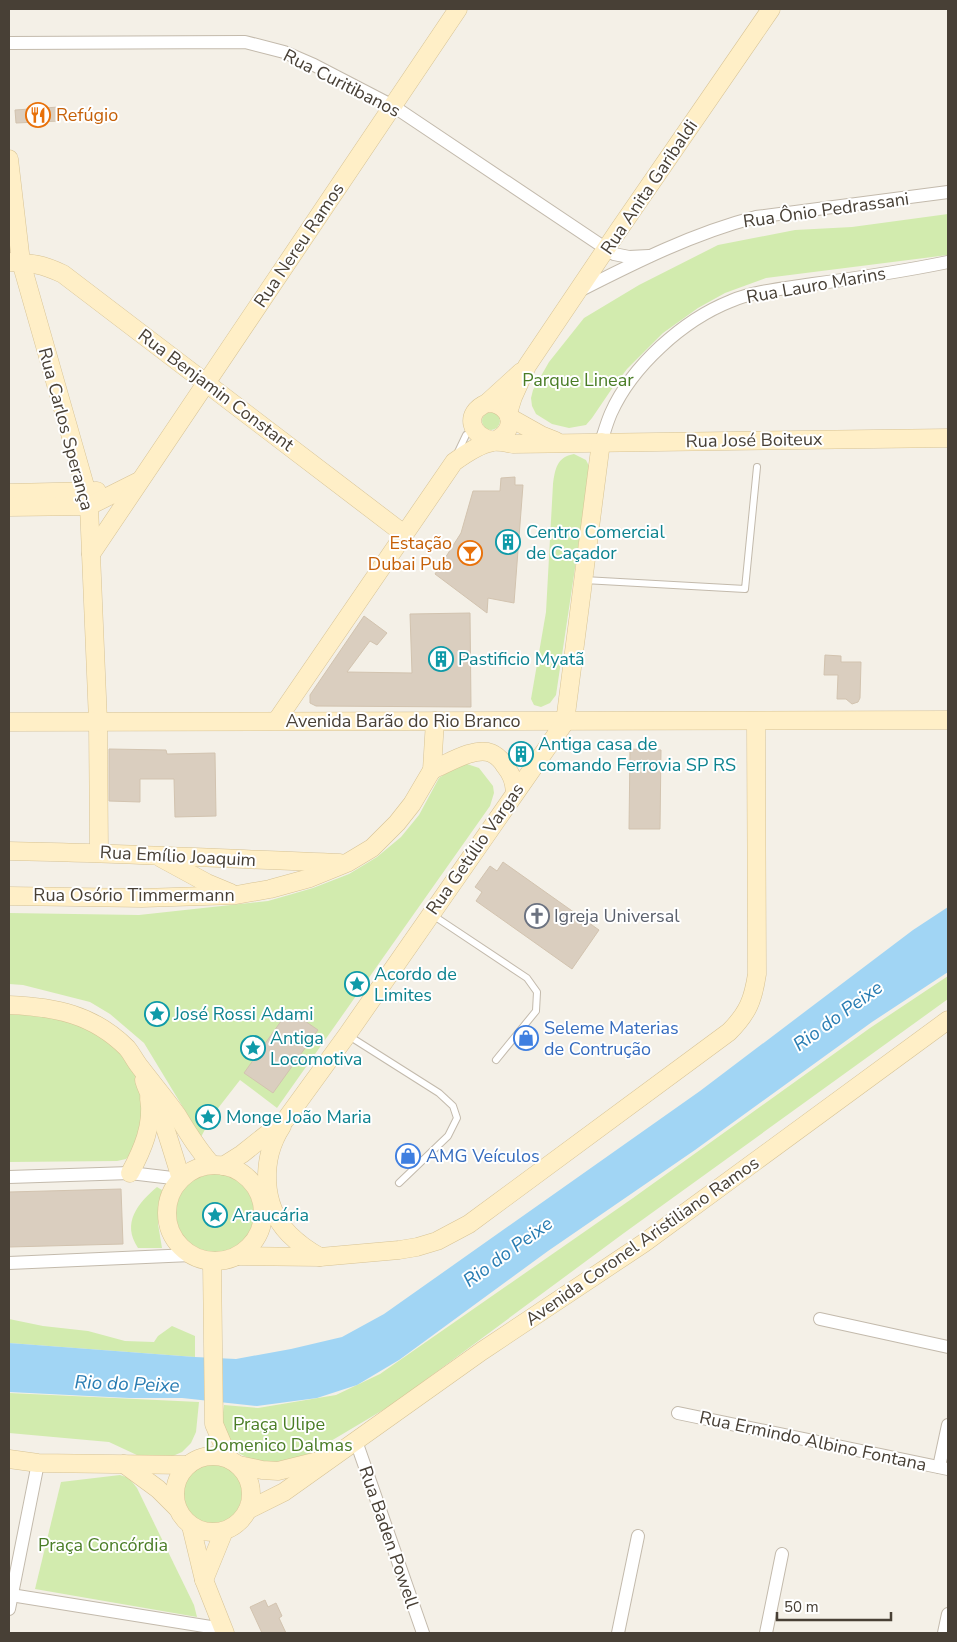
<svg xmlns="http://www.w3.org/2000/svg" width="957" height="1642" font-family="'Nunito Sans',sans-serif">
<rect width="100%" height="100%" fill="#f4f0e7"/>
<g fill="#d2ebae">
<polygon points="948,214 948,255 766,278 725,293 698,308 663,333 627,369 611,390 592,418 586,425 569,428 552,424 536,414 532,406 531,398 533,390 549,362 584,318 639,285 718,245 795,230 852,227"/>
<circle cx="491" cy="421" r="9"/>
<path d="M574,454L586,460L590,468L556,695L550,703L541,707L534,705L531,699L546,612L553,484C555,469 557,457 574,454Z"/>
<polygon points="467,764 479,768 493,786 494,793 490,806 277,1108 240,1080 212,1116 201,1137 144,1043 110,1014 90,1002 23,985 9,984 9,913 139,915 268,901 313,888 349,874 377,857 401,837 419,815 439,778 451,770"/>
<polygon points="948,976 948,999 624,1233 393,1404 299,1460 277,1465 257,1462 240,1454 228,1441 221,1427 224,1405 258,1408 336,1395 380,1374 633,1198 870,1028"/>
<polygon points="9,1014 58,1017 86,1024 115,1044 142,1086 146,1106 133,1151 126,1159 117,1161 9,1162"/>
<circle cx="215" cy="1213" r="39"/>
<path d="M157,1187L162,1190L158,1224L162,1248H138C121,1223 138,1203 157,1187Z"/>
<polygon points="9,1319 43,1326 88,1331 125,1341 154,1342 158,1336 172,1326 195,1336 195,1357 9,1343"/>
<polygon points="9,1393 199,1402 196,1432 191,1443 182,1452 166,1459 139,1456 109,1442 9,1433"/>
<circle cx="210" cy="1493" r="32"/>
<polygon points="120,1475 129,1478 137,1488 194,1605 197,1617 35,1589 61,1482"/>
</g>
<polygon fill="#a1d5f4" points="948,907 948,972 872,1022 695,1150 548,1251 399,1360 357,1385 317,1398 257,1406 182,1398 129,1398 9,1392 9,1343 195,1357 236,1359 291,1349 342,1337 384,1314 700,1091 913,930"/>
<g fill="#dacebf" stroke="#d2c3af">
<polygon points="59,107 60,121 16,123 15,110"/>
<polygon points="515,477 515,485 523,485 514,603 488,598 487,613 435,574 461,533 473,491 500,491 501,478"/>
<polygon points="470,613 471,707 316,706 310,703 310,695 364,616 387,633 377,645 370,641 347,672 412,673 410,614"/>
<polygon points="825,655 841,656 841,662 861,662 860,698 858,702 852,704 846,699 837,699 838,675 824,675"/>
<polygon points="109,749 166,750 167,754 215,753 216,816 175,817 174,779 140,779 140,802 109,801"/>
<polygon points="630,749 661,750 660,829 629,829"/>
<polygon points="503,862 599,930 572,969 476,901 482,892 475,887 490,866 497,871"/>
<polygon points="289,1010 318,1030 273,1093 244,1073"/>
<polygon points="121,1189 123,1244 9,1247 9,1192"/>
<polygon points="265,1600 268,1607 276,1603 282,1616 279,1618 286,1633 262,1633 250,1607"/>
</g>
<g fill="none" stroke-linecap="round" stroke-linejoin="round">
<defs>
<g id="lane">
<polyline points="457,454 466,435"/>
<polyline points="584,580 745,589 757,467"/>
<polyline points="431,914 527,978 537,992 536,1011 496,1060"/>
<polyline points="349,1036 439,1093 453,1106 457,1118 448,1136 399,1183"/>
</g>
<g id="street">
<polyline points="9,43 245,42 284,52 314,65 393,106 614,254 629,257 649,256"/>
<path d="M579,291C636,262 694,233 756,217L948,192"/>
<path d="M601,442C604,433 607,422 611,413C632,366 683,320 731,301C754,291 788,288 813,284C858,278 904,271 948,262"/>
<polyline points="9,1177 130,1173 181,1179"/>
<polyline points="9,1263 191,1255"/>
<polyline points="820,1319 948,1347"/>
<polyline points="678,1413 948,1469"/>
<polyline points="356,1441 423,1633"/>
<polyline points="939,1467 948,1425"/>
<polyline points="11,1595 223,1629"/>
<polyline points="9,1609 38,1463"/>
<polyline points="618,1633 638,1536"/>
<polyline points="766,1633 782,1554"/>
<polyline points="944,1633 948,1614"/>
</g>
<g id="secondary">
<polyline points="9,159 21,262 87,493 89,506 98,721 99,852"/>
<path d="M9,262C32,263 42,264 63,274L404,534"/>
<path d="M487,403C502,402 517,417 506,432C503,436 498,439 494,441C470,437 463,413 487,403Z"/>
<polyline points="487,403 521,372"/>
<polyline points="508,413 513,397 527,366 618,231 771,9"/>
<polyline points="509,417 541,435 556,441"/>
<polyline points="9,493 97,491"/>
<polyline points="9,507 89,506 137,482"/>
<polyline points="91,554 458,9"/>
<path d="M277,720L454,462C465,454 479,444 493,442C499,441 507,443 513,444L948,438"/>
<polyline points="9,722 948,720"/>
<path d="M432,770C447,764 475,746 491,753C498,756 502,761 505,766C512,775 514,781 515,792"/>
<path d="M9,851C119,853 230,859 340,863"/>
<polyline points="161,858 207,883 231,893"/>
<polyline points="9,896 142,898 236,895 270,889 310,878 347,863 372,848 397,823 412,804 432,770 435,721"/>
<path d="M9,1005C55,1007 93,1014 127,1048C132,1054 135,1061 140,1067C152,1083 165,1098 177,1115C188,1133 198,1150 212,1165"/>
<path d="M144,1080C148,1094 156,1105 162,1119C169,1139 175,1159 181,1179"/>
<path d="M282,1126C261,1158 261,1205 289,1234C299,1244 309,1251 320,1257"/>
<circle cx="215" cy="1213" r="48"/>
<polyline points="223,1166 242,1154 286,1119 347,1035 565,722 601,442"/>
<path d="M130,1173C142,1151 154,1124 149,1098"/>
<path d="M238,1256L320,1257L399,1250L417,1247L437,1241L469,1224L729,1032C748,1013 753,1000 757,974L756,721"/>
<polyline points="212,1262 214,1424 229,1459"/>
<circle cx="213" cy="1494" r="38"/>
<polyline points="9,1459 38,1463 187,1465"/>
<polyline points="124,1464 158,1489 177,1508"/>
<polyline points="239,1465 262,1470 278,1471 322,1460"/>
<polyline points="248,1510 284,1492 482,1351 644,1243 948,1020"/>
<polyline points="191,1526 204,1580 225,1633"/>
<polyline points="204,1580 224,1531"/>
</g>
</defs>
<use href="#lane" stroke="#c3baac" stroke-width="8"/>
<use href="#street" stroke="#c3baac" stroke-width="14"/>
<use href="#secondary" stroke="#d7c395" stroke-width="19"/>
<use href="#lane" stroke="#fff" stroke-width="6"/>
<use href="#street" stroke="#fff" stroke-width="12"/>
<use href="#secondary" stroke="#ffefc7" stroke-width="18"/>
</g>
<defs>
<symbol id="restaurant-ring" viewBox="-11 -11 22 22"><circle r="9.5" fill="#fff" stroke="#e8710a" stroke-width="1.5"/><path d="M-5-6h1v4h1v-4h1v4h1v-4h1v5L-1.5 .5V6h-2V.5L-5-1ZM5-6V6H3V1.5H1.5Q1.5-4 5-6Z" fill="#e8710a"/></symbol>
<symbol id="building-ring" viewBox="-11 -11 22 22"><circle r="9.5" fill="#fff" stroke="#0f9aa8" stroke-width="1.5"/><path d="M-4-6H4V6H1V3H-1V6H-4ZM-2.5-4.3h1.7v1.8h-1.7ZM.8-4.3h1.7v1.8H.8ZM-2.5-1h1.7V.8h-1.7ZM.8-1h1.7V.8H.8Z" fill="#0f9aa8"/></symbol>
<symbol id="bar-ring" viewBox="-11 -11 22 22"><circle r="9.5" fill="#fff" stroke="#e8710a" stroke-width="1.5"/><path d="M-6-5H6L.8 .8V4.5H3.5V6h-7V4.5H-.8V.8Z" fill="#e8710a"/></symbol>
<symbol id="church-ring" viewBox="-11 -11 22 22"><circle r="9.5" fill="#fff" stroke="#6b7280" stroke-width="1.5"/><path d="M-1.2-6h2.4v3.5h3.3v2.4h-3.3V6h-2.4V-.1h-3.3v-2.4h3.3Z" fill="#6b7280"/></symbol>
<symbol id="sight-ring" viewBox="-11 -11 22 22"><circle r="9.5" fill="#fff" stroke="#0f9aa8" stroke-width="1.5"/><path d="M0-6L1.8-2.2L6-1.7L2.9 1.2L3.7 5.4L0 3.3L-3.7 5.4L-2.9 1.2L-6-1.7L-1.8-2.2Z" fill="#0f9aa8"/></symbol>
<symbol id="shop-ring" viewBox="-11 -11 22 22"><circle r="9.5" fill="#fff" stroke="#3f7fe0" stroke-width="1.5"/><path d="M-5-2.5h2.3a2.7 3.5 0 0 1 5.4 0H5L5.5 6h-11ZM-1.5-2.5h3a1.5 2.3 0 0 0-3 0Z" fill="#3f7fe0"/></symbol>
</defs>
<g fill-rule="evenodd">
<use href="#restaurant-ring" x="24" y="101" width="28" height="28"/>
<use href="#building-ring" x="494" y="528" width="28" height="28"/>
<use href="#bar-ring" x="456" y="539" width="28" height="28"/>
<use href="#building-ring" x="427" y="645" width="28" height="28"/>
<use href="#building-ring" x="507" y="740" width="28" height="28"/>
<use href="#church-ring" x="523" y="902" width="28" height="28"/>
<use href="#sight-ring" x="343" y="970" width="28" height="28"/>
<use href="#sight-ring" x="143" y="1000" width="28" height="28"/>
<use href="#shop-ring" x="512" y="1024" width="28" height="28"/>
<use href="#sight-ring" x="239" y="1034" width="28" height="28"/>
<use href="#sight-ring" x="194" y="1103" width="28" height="28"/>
<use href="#shop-ring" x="394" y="1142" width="28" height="28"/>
<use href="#sight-ring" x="201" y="1201" width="28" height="28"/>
</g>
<g text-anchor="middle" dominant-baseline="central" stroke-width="4" stroke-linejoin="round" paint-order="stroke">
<g font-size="18" fill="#484036" stroke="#fff">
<text transform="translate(342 83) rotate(27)">Rua Curitibanos</text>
<text transform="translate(649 187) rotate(-56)">Rua Anita Garibaldi</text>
<text transform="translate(826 210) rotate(-8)">Rua Ônio Pedrassani</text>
<text transform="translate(299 245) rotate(-56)">Rua Nereu Ramos</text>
<text transform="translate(816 285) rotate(-10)">Rua Lauro Marins</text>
<text transform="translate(216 390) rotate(37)">Rua Benjamin Constant</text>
<text transform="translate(66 429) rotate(75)">Rua Carlos Sperança</text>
<text transform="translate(754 440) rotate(-1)">Rua José Boiteux</text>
<text x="403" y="721">Avenida Barão do Rio Branco</text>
<text transform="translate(475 849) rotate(-55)">Rua Getúlio Vargas</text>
<text transform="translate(178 856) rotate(3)">Rua Emílio Joaquim</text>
<text x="134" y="895">Rua Osório Timmermann</text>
<text transform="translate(642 1241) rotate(-35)">Avenida Coronel Aristiliano Ramos</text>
<text transform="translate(813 1441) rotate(12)">Rua Ermindo Albino Fontana</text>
<text transform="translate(389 1537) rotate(71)">Rua Baden Powell</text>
</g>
<g font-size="18" fill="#c56008" stroke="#fff" text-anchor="start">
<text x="56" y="115">Refúgio</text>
<text x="452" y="543" text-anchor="end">Estação<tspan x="452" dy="21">Dubai Pub</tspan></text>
</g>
<g font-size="18" fill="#4a7d26" stroke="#fff">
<text x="578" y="380">Parque Linear</text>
<text x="279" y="1424">Praça Ulipe<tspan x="279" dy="21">Domenico Dalmas</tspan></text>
<text x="103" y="1545">Praça Concórdia</text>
</g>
<g font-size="18" fill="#0d838f" stroke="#fff" text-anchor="start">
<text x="526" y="532">Centro Comercial<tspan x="526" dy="21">de Caçador</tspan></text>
<text x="458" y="659">Pastificio Myatã</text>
<text x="538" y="744">Antiga casa de<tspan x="538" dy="21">comando Ferrovia SP RS</tspan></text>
<text x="374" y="974">Acordo de<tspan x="374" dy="21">Limites</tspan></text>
<text x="174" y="1014">José Rossi Adami</text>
<text x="270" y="1038">Antiga<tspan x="270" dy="21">Locomotiva</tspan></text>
<text x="226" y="1117">Monge João Maria</text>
<text x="232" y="1215">Araucária</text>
</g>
<g font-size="18" fill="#5b616d" stroke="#fff" text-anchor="start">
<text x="554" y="916">Igreja Universal</text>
</g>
<g font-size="18" fill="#366cbe" stroke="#fff" text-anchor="start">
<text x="544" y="1028">Seleme Materias<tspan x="544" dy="21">de Contrução</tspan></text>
<text x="426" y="1156">AMG Veículos</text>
</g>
<g font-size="19" font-style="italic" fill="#287cb2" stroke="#fff">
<text transform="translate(838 1016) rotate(-36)">Rio do Peixe</text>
<text transform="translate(508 1252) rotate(-36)">Rio do Peixe</text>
<text transform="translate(127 1384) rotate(2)">Rio do Peixe</text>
</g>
</g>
<rect width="957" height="1642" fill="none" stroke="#484036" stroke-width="20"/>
<path d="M777 1612v8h114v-8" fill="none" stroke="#484036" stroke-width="2.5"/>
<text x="784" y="1612" font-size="15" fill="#484036" stroke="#ffffff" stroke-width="4" paint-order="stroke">50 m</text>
</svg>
